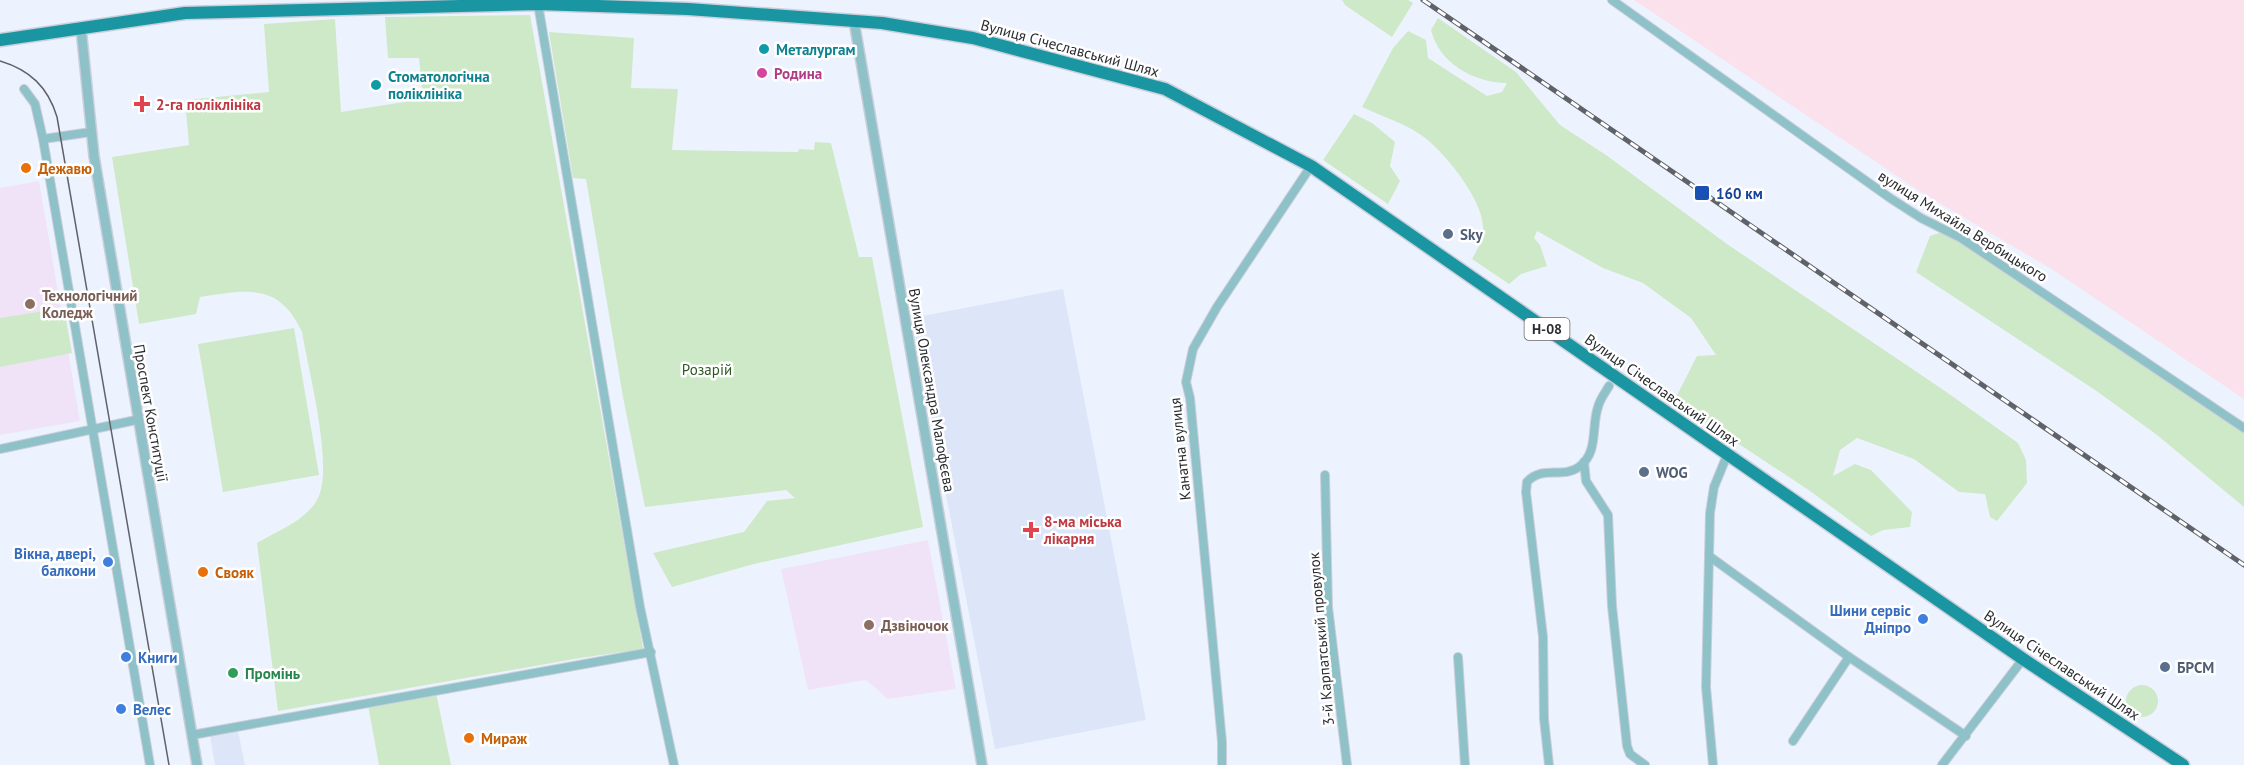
<svg xmlns="http://www.w3.org/2000/svg" width="2244" height="765" font-family="'PT Sans',sans-serif">
<rect width="100%" height="100%" fill="#edf3fe"/>
<g fill="#dde6f8">
<polygon points="1063,289 1146,720 995,749 912,318"/>
<polygon points="238,731 245,765 215,765 210,736"/>
</g>
<polygon fill="#fae1eb" points="1634,0 2244,0 2244,399 2053,270 1921,192"/>
<g fill="#f1e3f7">
<polygon points="39,181 80,421 0,435 0,188"/>
<polygon points="928,540 956,689 888,699 866,680 808,690 781,569"/>
</g>
<g fill="#cee9c7">
<polygon points="1342,0 1408,0 1413,3 1392,37 1345,5"/>
<path d="M530,15L643,649L580,658L278,711L257,543C277,531 305,521 317,500C335,469 308,370 302,332C279,282 247,290 200,297L196,314L139,324L112,157L189,145L185,100L269,92L264,24L335,19L341,112L423,99L419,58H388L385,17Z"/>
<path d="M1438,18L1516,72L1560,125L1606,155L1727,244L1945,391L2018,443L2026,460L2027,483L1997,521L1990,517L1985,494L1959,492L1914,459L1857,438L1840,450L1833,476L1855,464L1871,470L1912,512L1910,527L1883,530L1871,536L1810,491L1674,401L1697,356L1716,355L1691,318L1643,283L1603,268L1537,231L1534,238L1540,245L1547,266L1521,274L1509,284L1472,259C1477,250 1483,240 1483,229C1484,200 1444,151 1421,135C1404,123 1381,116 1362,107L1393,48L1408,31L1426,40L1428,58L1487,96L1502,92L1507,83C1474,83 1439,63 1431,30Z"/>
<polygon points="549,32 634,38 631,88 678,89 672,150 798,152 799,149 814,150 815,142 831,143 859,257 872,257 923,527 754,564 672,587 653,553 744,532 767,501 795,498 786,490 645,507 623,397 586,179 573,178"/>
<polygon points="1354,114 1372,123 1395,142 1390,166 1400,181 1388,204 1323,160"/>
<polygon points="1942,232 1961,242 2244,432 2244,507 2157,435 2098,392 1916,272 1930,236"/>
<polygon points="64,308 72,353 0,367 0,318"/>
<polygon points="294,328 319,475 223,492 198,344"/>
<circle cx="2142" cy="701" r="16"/>
<polygon points="436,693 451,765 379,765 368,705"/>
</g>
<g fill="none" stroke-linecap="round" stroke-linejoin="round">
<defs>
<g id="minor">
<polyline points="1612,0 1890,198 1921,218 1961,238 2244,428"/>
<polyline points="538,4 640,607 674,765"/>
<polyline points="24,89 35,104 43,139 150,765"/>
<polyline points="43,139 91,132"/>
<polyline points="0,449 136,420"/>
<polyline points="1584,462 1586,481 1608,515 1612,606 1627,746 1630,754 1645,765"/>
<polyline points="1325,475 1328,607 1347,765"/>
<polyline points="1709,556 1849,657"/>
<polyline points="1458,657 1465,765"/>
<polyline points="192,735 651,652"/>
<polyline points="1793,741 1849,657 1966,736"/>
<polyline points="1222,765 1222,742 1190,398 1186,382 1193,349 1217,307 1311,166"/>
<path d="M1549,765L1544,719L1543,637L1526,492L1527,482C1542,465 1562,479 1579,467C1599,452 1591,427 1598,407C1600,399 1605,393 1609,386"/>
<polyline points="1713,765 1706,687 1710,513 1714,487 1728,453"/>
<polyline points="1942,765 2023,659"/>
</g>
<g id="tertiary">
<polyline points="854,21 982,765"/>
<polyline points="81,28 94,156 197,765"/>
</g>
<polyline id="primary" points="0,40 185,13 538,4 688,9 882,23 973,38 1165,89 1311,166 2023,659 2183,765"/>
</defs>
<use href="#minor" stroke="#cacfd9" stroke-width="10"/>
<use href="#tertiary" stroke="#cacfd9" stroke-width="12"/>
<use href="#primary" stroke="#cacfd9" stroke-width="15"/>
<use href="#minor" stroke="#8fc1c8" stroke-width="8"/>
<use href="#tertiary" stroke="#8fc1c8" stroke-width="9"/>
<use href="#primary" stroke="#1a96a3" stroke-width="12"/>
<path stroke="#5f6268" stroke-width="1.5" d="M0,61C30,70 48,87 57,117L169,765"/>
<defs>
<polyline id="rail" points="1423,0 2244,565"/>
</defs>
<use href="#rail" stroke="#5f6268" stroke-width="5"/>
<use href="#rail" stroke="#fff" stroke-width="3" stroke-dasharray="9" stroke-linecap="butt"/>
</g>
<g fill="#0f9aa8" stroke="#fff" stroke-width="2">
<circle cx="764" cy="49" r="6"/>
<circle cx="376" cy="85" r="6"/>
</g>
<circle fill="#d1479c" stroke="#fff" stroke-width="2" cx="762" cy="73" r="6"/>
<g fill="#e0444e" stroke="#fff" stroke-width="2">
<path d="M139 95h6v6h6v6h-6v6h-6v-6h-6v-6h6z"/>
<path d="M1028 521h6v6h6v6h-6v6h-6v-6h-6v-6h6z"/>
</g>
<g fill="#e8710a" stroke="#fff" stroke-width="2">
<circle cx="26" cy="168" r="6"/>
<circle cx="203" cy="572" r="6"/>
<circle cx="469" cy="738" r="6"/>
</g>
<rect fill="#1a4fb4" stroke="#fff" stroke-width="2" x="1694" y="185" width="16" height="16" rx="3"/>
<g fill="#5c6f8a" stroke="#fff" stroke-width="2">
<circle cx="1448" cy="234" r="6"/>
<circle cx="1644" cy="472" r="6"/>
<circle cx="2165" cy="667" r="6"/>
</g>
<g fill="#8d6e63" stroke="#fff" stroke-width="2">
<circle cx="30" cy="304" r="6"/>
<circle cx="869" cy="625" r="6"/>
</g>
<g fill="#3f7fe0" stroke="#fff" stroke-width="2">
<circle cx="108" cy="562" r="6"/>
<circle cx="1923" cy="619" r="6"/>
<circle cx="126" cy="657" r="6"/>
<circle cx="121" cy="709" r="6"/>
</g>
<circle fill="#2e9e5b" stroke="#fff" stroke-width="2" cx="233" cy="673" r="6"/>
<g text-anchor="middle" dominant-baseline="central" stroke-width="5" stroke-linejoin="round" paint-order="stroke">
<rect fill="#fff" stroke="#6a6b6e" stroke-width="1.5" x="1524.5" y="318" width="45" height="22" rx="4.5"/>
<g font-size="14" font-weight="bold" fill="#2a2c30">
<text x="1547" y="329">Н-08</text>
</g>
<g font-size="15" fill="#2a2c30" stroke="#fff">
<text transform="translate(1070 48) rotate(15)">Вулиця Січеславський Шлях</text>
<text transform="translate(1963 226) rotate(32)">вулиця Михайла Вербицького</text>
<text transform="translate(932 390) rotate(80)">Вулиця Олександра Малофєєва</text>
<text transform="translate(1662 390) rotate(35)">Вулиця Січеславський Шлях</text>
<text transform="translate(151 413) rotate(80)">Проспект Конституції</text>
<text transform="translate(1180 449) rotate(-96)">Канатна вулиця</text>
<text transform="translate(1321 639) rotate(-95)">3-й Карпатський провулок</text>
<text transform="translate(2062 665) rotate(34)">Вулиця Січеславський Шлях</text>
</g>
<g font-size="15" font-weight="bold" fill="#0d838f" stroke="#fff" text-anchor="start">
<text x="776" y="49">Металургам</text>
<text x="388" y="76">Стоматологічна<tspan x="388" dy="17">поліклініка</tspan></text>
</g>
<g font-size="15" font-weight="bold" fill="#b23c85" stroke="#fff" text-anchor="start">
<text x="774" y="73">Родина</text>
</g>
<g font-size="15" font-weight="bold" fill="#be3a42" stroke="#fff" text-anchor="start">
<text x="156" y="104">2-га поліклініка</text>
<text x="1044" y="521">8-ма міська<tspan x="1044" dy="17">лікарня</tspan></text>
</g>
<g font-size="15" font-weight="bold" fill="#c56008" stroke="#fff" text-anchor="start">
<text x="38" y="168">Дежавю</text>
<text x="215" y="572">Свояк</text>
<text x="481" y="738">Мираж</text>
</g>
<g font-size="15" font-weight="bold" fill="#164399" stroke="#fff" text-anchor="start">
<text x="1716" y="193">160 км</text>
</g>
<g font-size="15" font-weight="bold" fill="#4e5e75" stroke="#fff" text-anchor="start">
<text x="1460" y="234">Sky</text>
<text x="1656" y="472">WOG</text>
<text x="2177" y="667">БРСМ</text>
</g>
<g font-size="15" font-weight="bold" fill="#785e54" stroke="#fff" text-anchor="start">
<text x="42" y="295">Технологічний<tspan x="42" dy="17">Коледж</tspan></text>
<text x="881" y="625">Дзвіночок</text>
</g>
<g font-size="15" fill="#305625" stroke="#fff">
<text x="707" y="369">Розарій</text>
</g>
<g font-size="15" font-weight="bold" fill="#366cbe" stroke="#fff" text-anchor="end">
<text x="96" y="553">Вікна, двері,<tspan x="96" dy="17">балкони</tspan></text>
<text x="1911" y="610">Шини сервіс<tspan x="1911" dy="17">Дніпро</tspan></text>
<text x="138" y="657" text-anchor="start">Книги</text>
<text x="133" y="709" text-anchor="start">Велес</text>
</g>
<g font-size="15" font-weight="bold" fill="#27864d" stroke="#fff" text-anchor="start">
<text x="245" y="673">Промінь</text>
</g>
</g>
</svg>
